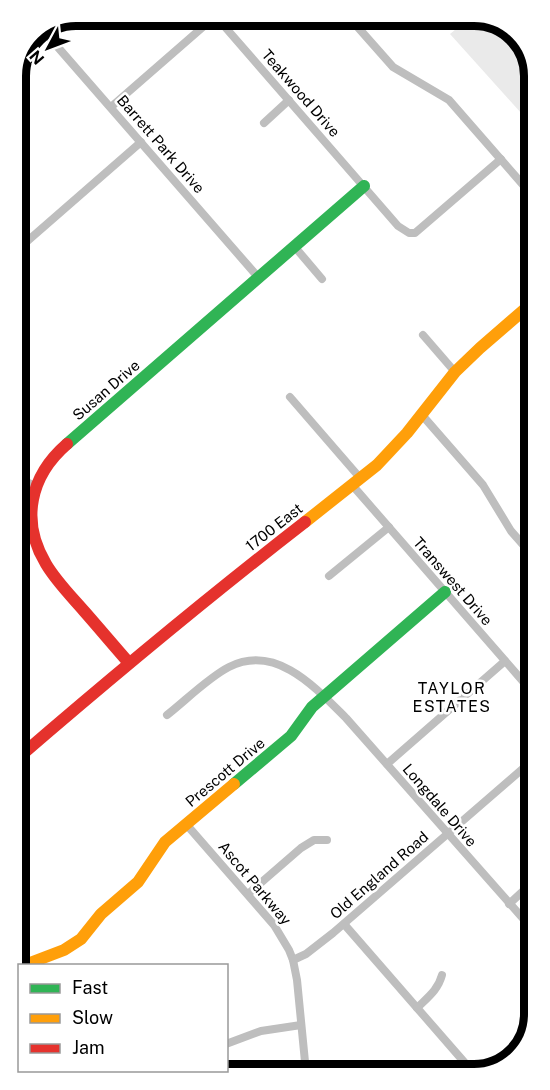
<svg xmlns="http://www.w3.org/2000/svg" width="550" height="1090" font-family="'Public Sans',sans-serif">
<rect width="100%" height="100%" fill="#fff"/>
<polygon fill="#eaeaea" points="473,15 479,15 511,27 531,53 531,124 450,34"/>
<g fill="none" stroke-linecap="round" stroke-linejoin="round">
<g stroke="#bebebe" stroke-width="8">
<polyline points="347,15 393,67 449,100 531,194"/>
<polyline points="42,29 258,277"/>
<polyline points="22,56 62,21"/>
<polyline points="111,107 204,26 215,20 220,22 225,27 398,226 409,233 415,233 422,227 501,159"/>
<polyline points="264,123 289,100"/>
<polyline points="294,246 322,279"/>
<polyline points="16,251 141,142"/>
<polyline points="520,313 532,326"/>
<polyline points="423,335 455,372"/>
<polyline points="290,397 361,479"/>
<polyline points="422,415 483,485 511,531 533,556"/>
<polyline points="17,477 35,486"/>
<polyline points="353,486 534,694"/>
<polyline points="526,547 533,541"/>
<polyline points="329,576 389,527"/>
<path d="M167,715C185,701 209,677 229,667C276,643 316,688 346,718L535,932"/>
<polyline points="387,764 505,661"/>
<polyline points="186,824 274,925 289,950 293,960 297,980 306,1072"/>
<polyline points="248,894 301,848 314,840 327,840"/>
<polyline points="509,904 534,881"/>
<polyline points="344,924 472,1071"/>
<polyline points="293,960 306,954 333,933 534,759"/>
<path d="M417,1008C428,997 438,990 442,975"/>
<polyline points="226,1044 261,1031 301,1025"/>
<polyline points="181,1074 185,1070"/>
</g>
<g stroke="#30b455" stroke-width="12">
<polyline points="67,444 364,186"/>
<polyline points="234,784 291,736 312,707 445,592"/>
</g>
<g stroke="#ff9f0a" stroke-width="12">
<polyline points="305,522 377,465 407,433 455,372 480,348 532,303"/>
<polyline points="22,966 64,950 81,939 101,914 138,882 165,842 234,784"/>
</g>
<g stroke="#e5322d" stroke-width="12">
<path d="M67,444C30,476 20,521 46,564C56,581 71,596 84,611C99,628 114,646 129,663"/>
<path d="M18,758C112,677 207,598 305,522"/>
</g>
</g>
<g text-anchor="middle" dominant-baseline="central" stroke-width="5" stroke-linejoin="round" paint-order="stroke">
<g font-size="15" fill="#000" stroke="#fff">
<text transform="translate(301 93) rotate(49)">Teakwood Drive</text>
<text transform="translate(161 144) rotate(49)">Barrett Park Drive</text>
<text transform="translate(106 390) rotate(-41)">Susan Drive</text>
<text transform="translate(274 527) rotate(-38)">1700 East</text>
<text transform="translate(453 581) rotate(49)">Transwest Drive</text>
<text transform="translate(225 772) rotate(-40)">Prescott Drive</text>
<text transform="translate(440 805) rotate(49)">Longdale Drive</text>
<text transform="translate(379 875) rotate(-41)">Old England Road</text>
<text transform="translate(255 883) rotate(50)">Ascot Parkway</text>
</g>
<g font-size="16" letter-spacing="1.5" fill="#000" stroke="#fff">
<text x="452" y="688">TAYLOR<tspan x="452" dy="18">ESTATES</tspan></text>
</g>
</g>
<path d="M0 0H550V1090H0ZM76 26H474A50 50 0 0 1 524 76V1014A50 50 0 0 1 474 1064H76A50 50 0 0 1 26 1014V76A50 50 0 0 1 76 26Z" fill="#fff" fill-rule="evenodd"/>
<path fill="none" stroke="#000" stroke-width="8" d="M76 26H474A50 50 0 0 1 524 76V1014A50 50 0 0 1 474 1064H76A50 50 0 0 1 26 1014V76A50 50 0 0 1 76 26Z"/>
<rect x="18" y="964" width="210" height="108" fill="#ffffff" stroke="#999999" stroke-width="1.5"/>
<rect x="30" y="984" width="30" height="9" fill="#30b455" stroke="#999999" stroke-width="1.5"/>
<text x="72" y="994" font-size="18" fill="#000000">Fast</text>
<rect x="30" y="1014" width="30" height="9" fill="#ff9f0a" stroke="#999999" stroke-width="1.5"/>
<text x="72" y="1024" font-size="18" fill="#000000">Slow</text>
<rect x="30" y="1044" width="30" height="9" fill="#e5322d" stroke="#999999" stroke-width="1.5"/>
<text x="72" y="1054" font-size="18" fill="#000000">Jam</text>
<g transform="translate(48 48) rotate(229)" stroke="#ffffff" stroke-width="4.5" paint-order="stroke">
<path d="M0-4.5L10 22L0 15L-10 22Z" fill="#000000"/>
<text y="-9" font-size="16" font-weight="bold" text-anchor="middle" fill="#000000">N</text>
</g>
</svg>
